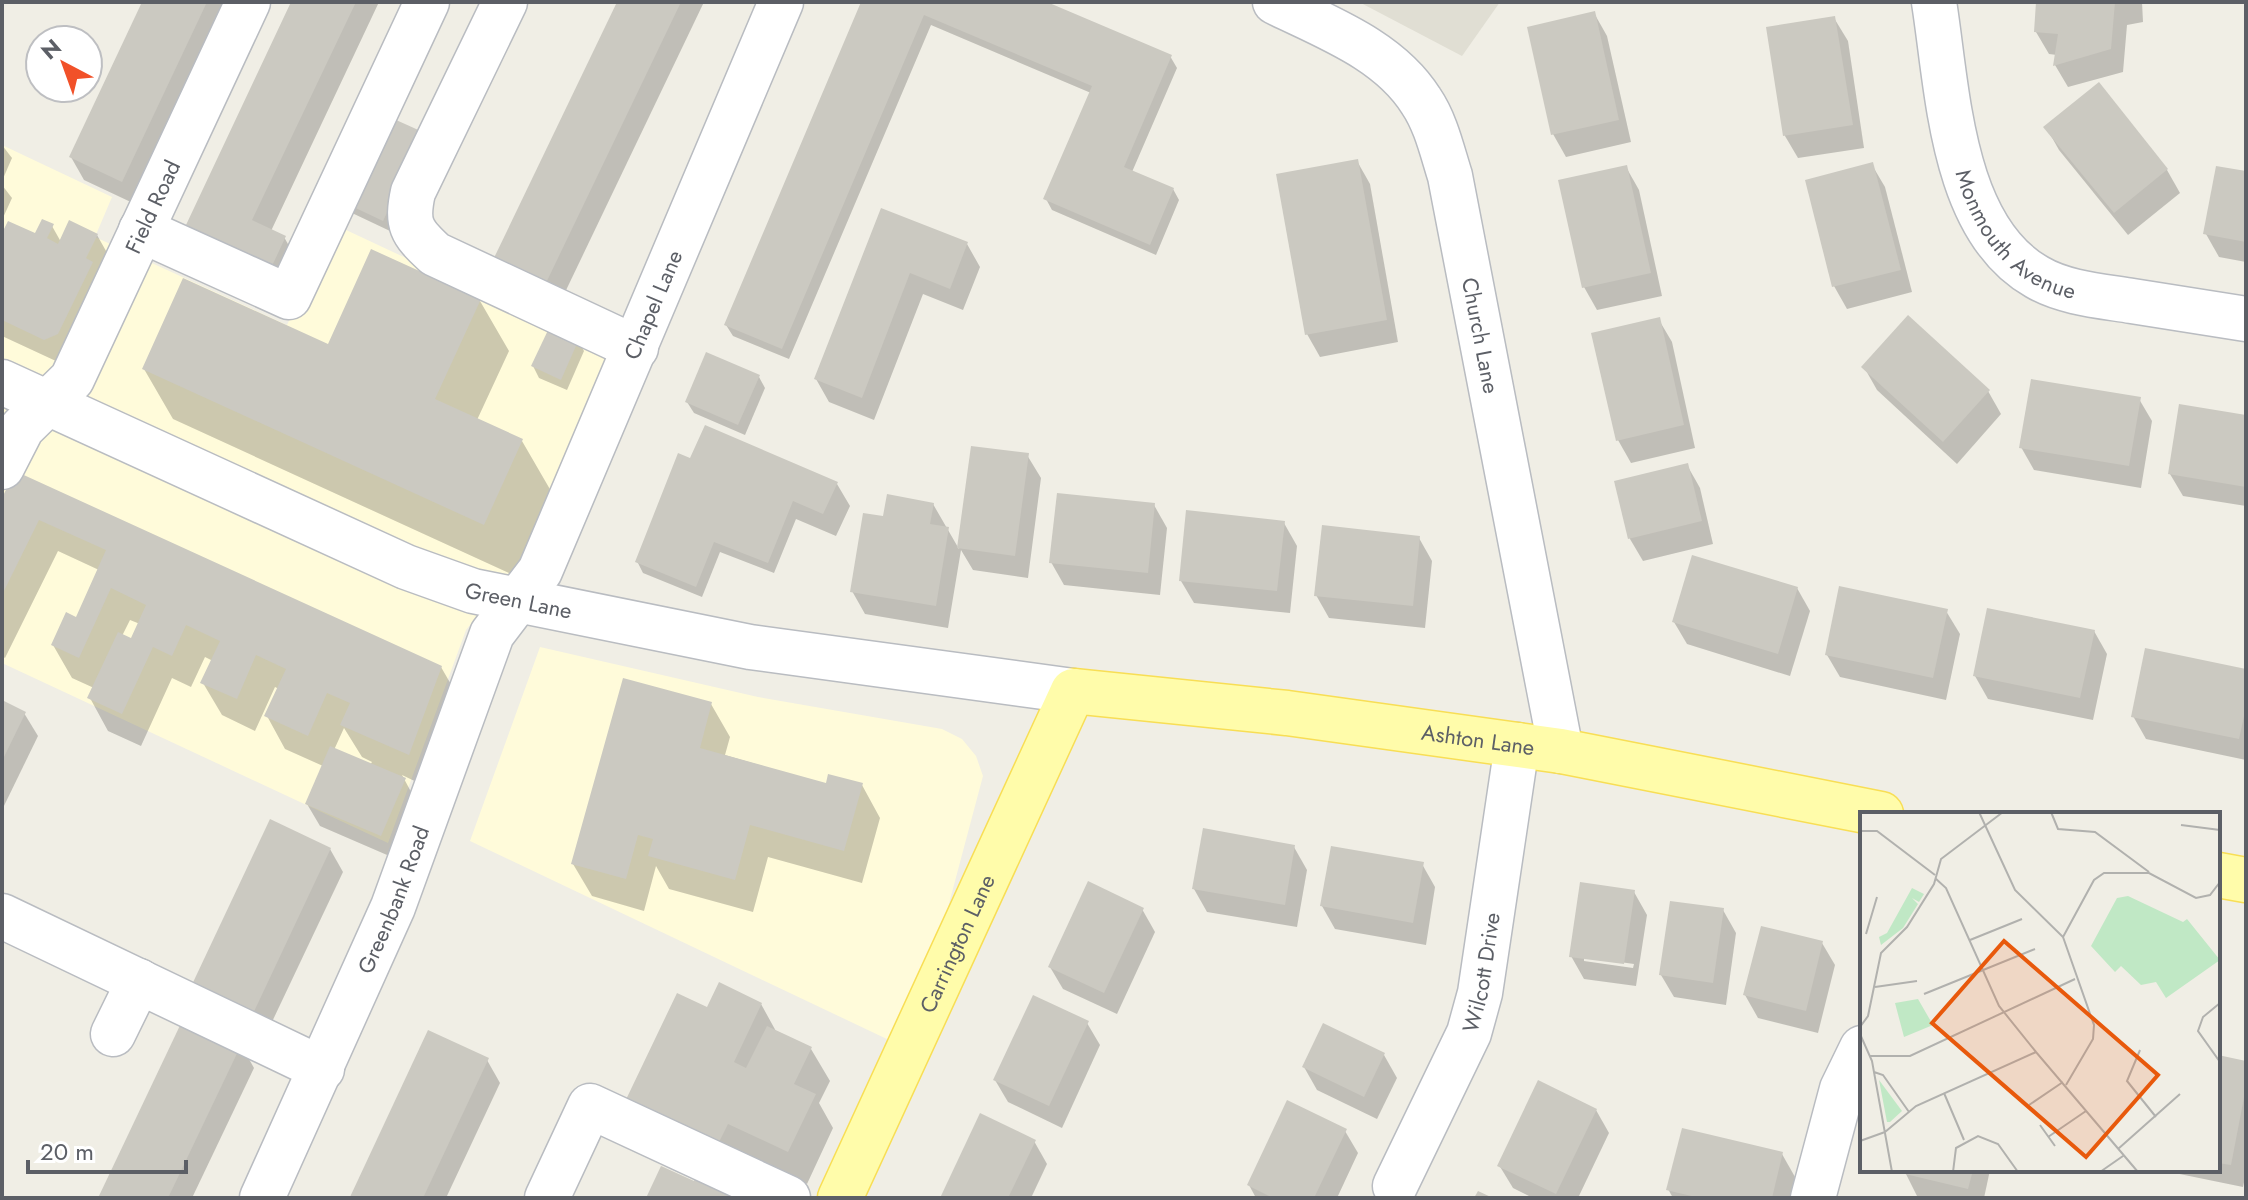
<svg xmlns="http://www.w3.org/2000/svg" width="2248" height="1200" font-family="Jost,sans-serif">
<rect width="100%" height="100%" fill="#f0eee5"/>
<g fill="#fffbda">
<polygon points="2,145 112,197 95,237 287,325 311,274 329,222 611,354 532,548 466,630 388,843 2,663"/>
<polygon points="540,647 758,697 942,729 962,739 976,756 983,776 910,1050 470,841"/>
</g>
<polygon fill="#e0ded3" points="1359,2 1500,2 1462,56"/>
<g fill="#0003" fill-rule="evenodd">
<polygon points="144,2 231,2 135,204 84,180 71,157"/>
<polygon points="293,2 379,2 271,231 284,237 297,260 285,288 201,248 188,225"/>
<polygon points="619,2 704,2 558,307 508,283"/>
<polygon points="863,2 1042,2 1170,56 1177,68 1132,172 1173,189 1179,200 1156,255 1052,210 1046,199 1091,93 931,25 789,359 733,336 726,325"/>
<polygon points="2038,2 2142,2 2143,22 2127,25 2123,72 2068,87 2055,65 2057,55 2049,54 2036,32"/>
<polygon points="1594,13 1607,36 1631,142 1566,157 1553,134"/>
<polygon points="1834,18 1848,41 1864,148 1798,158 1785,136 1768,29"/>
<polygon points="2098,85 2167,170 2180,193 2128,235 2059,150 2046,127"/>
<polygon points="2,145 12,158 2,181"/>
<polygon points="430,146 390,231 352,213 346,202"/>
<polygon points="1357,161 1370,184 1398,342 1320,357 1307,334"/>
<polygon points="1872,165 1885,187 1912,292 1847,309 1834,286"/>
<polygon points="1626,167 1639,190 1662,296 1597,310 1584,287"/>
<polygon points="2246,173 2246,262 2219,257 2206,234"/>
<polygon points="2,185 12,198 2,220"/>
<polygon points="882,211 967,244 980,267 963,310 923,294 874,420 829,402 816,379"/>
<polygon points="52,226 61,242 97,235 110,258 58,362 2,336 2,237 36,236"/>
<polygon points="480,301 509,351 477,420 522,441 551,491 513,575 173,419 144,369 328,347"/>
<polygon points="1659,320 1672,342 1695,448 1631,463 1618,440"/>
<polygon points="578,340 584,351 567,390 539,378 533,366"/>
<polygon points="1864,367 1988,391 2001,414 1957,464 1877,390"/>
<polygon points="759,377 765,388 745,435 694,413 687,402"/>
<polygon points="2139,399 2152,421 2141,488 2034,470 2021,447"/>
<polygon points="2246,417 2246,506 2183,496 2170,474"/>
<polygon points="973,448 1027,455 1041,478 1028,578 973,570 961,550 948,628 865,614 852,591 885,519 933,504 959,549"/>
<polygon points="694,462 837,484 850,506 836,536 796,519 774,573 720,552 702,597 643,573 637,561"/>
<polygon points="1687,465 1700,488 1713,544 1643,561 1630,539 1616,483"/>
<path d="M2,502L441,667L460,700L427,787L402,775L417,803L394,858L320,826L307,804L323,766L285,749L267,716L279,689L275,687L255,731L222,715L203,683L213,661L205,657L191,687L172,678L141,746L108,731L90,698L94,688L72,678L53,645L76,620L99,570L58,551L5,658L2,656ZM130,620L140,624L132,641L122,636ZM344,728L362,757L372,762L370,765L334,750Z"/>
<polygon points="1154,505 1167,528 1160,595 1064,585 1051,562"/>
<polygon points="1284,523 1297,546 1290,613 1194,603 1181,581"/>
<polygon points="1419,538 1432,561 1425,628 1329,618 1316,595"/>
<polygon points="1797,588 1810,611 1790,676 1687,644 1674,622"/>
<polygon points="1946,611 1960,634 1946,700 1840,677 1827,655"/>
<polygon points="2094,631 2107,654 2093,720 1988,699 1975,676"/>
<polygon points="2246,671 2246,760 2146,739 2133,716"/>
<polygon points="2,703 24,713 38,736 2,810"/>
<polygon points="711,704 730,737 725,755 827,785 862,785 880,818 862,883 768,857 753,912 669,889 656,866 644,911 592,896 573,864"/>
<polygon points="1294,847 1307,870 1297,927 1207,912 1194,889"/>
<polygon points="330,849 343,872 262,1043 203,1016"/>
<polygon points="1422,864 1435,887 1426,945 1335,929 1322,906"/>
<path d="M1634,892L1647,915L1636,986L1584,979L1571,956ZM1584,957L1634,964L1633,968L1584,961Z"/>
<polygon points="1142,909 1155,932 1117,1014 1063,989 1050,967"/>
<polygon points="1723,910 1736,933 1726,1005 1674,997 1661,975"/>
<polygon points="1822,943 1835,965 1818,1033 1758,1018 1745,995"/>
<polygon points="761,1004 777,1033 811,1049 830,1081 819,1103 833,1128 807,1184 747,1155 760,1198 648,1198 696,1184 707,1010"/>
<polygon points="1087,1023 1100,1045 1062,1128 1008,1102 995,1080"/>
<polygon points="241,1045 254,1068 192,1198 100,1198"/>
<polygon points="1384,1055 1397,1078 1377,1119 1317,1090 1304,1067"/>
<polygon points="2218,1057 2246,1063 2246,1173 2243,1187 2160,1170 2218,1170"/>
<polygon points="487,1060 500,1083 446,1198 353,1198"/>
<polygon points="1596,1110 1609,1133 1578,1198 1533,1198 1513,1188 1499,1165"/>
<polygon points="1345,1131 1358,1153 1337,1198 1256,1198 1249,1185"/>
<polygon points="1034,1141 1047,1164 1031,1198 942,1198"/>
<polygon points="1782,1154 1795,1177 1790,1198 1673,1198 1668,1189"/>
<polygon points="1904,1170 1990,1170 1984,1198 1917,1196"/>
</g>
<g fill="#cbc9c1">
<polygon points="142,2 207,2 122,182 69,157"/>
<polygon points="291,2 356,2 252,220 286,236 272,266 186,225"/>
<polygon points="617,2 681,2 545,285 493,260"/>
<polygon points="861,2 1047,2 1172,55 1124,167 1174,188 1150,245 1043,199 1092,86 924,15 782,349 724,325"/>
<polygon points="2036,2 2115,2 2111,49 2053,66 2058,34 2034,32"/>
<polygon points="1595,11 1619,120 1551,135 1527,27"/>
<polygon points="1835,16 1853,125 1783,136 1766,27"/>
<polygon points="2099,82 2168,169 2114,213 2043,127"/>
<polygon points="385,115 425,133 383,221 343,202"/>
<polygon points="1358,159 1387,320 1305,335 1276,174"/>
<polygon points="1873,162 1901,270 1832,287 1805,180"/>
<polygon points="1627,165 1651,273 1582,288 1558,180"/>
<polygon points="2216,166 2246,171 2246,242 2203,234"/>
<polygon points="881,208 968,242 950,289 910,273 862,398 814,379"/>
<polygon points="42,219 54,224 47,238 58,244 69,220 98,234 86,258 93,262 58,334 44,340 2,320 2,233 8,221 35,233"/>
<polygon points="371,249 481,299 435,399 523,439 484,525 142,369 183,278 328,344"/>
<polygon points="1908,315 1990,390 1943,442 1861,367"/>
<polygon points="1660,317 1684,425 1616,441 1591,333"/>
<polygon points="550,326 579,339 561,380 531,366"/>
<polygon points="706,352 760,375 738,425 685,402"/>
<polygon points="2031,379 2141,397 2129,466 2019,448"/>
<polygon points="2179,404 2246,415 2246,487 2168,474"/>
<polygon points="705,425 838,482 823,514 793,501 768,563 714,542 696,587 635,562 678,453 690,458"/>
<polygon points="971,446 1029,453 1015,556 957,548"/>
<polygon points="1688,463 1702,521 1628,539 1614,481"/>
<polygon points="15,471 442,666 409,755 340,725 350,703 327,693 308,736 264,716 286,669 256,655 237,699 200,683 220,641 186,625 172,656 153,647 122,714 87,698 118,632 131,638 146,605 111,588 79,658 51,645 66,612 76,617 106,550 39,520 2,595 2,498"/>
<polygon points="1057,493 1155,503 1148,573 1049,563"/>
<polygon points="887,494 934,503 930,524 949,527 936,606 850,592 863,513 883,516"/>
<polygon points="1186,510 1285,521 1277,591 1179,581"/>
<polygon points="1322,525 1420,536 1413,606 1314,596"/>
<polygon points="1692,555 1798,587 1778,654 1672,622"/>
<polygon points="1839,586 1948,609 1933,678 1825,655"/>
<polygon points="1987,608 2095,630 2080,698 1973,676"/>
<polygon points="2145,648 2246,669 2246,707 2239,739 2131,717"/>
<polygon points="623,678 712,702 700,748 826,783 828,774 863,783 844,851 750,825 735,880 648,856 653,839 638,835 626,879 571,864"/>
<polygon points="2,700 26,712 2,761"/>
<polygon points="330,746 406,778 381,836 305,804"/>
<polygon points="270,819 331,848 249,1022 188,993"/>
<polygon points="1203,828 1295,845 1285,905 1192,889"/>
<polygon points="1331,846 1424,862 1413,923 1320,906"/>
<polygon points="1088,881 1144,908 1104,993 1048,967"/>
<polygon points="1580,882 1635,890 1624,964 1569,957"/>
<polygon points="1670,901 1724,908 1713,983 1659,975"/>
<polygon points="1761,926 1823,941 1806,1011 1743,995"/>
<polygon points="719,982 762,1003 734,1062 746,1068 767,1026 812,1047 794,1084 816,1094 788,1152 728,1124 713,1154 621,1110 677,993 707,1007"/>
<polygon points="1033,995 1089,1021 1049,1106 993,1080"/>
<polygon points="184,1017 242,1043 168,1198 98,1198"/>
<polygon points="1323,1023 1385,1053 1364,1097 1302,1067"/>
<polygon points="428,1030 489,1058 423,1198 352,1198 350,1197"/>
<polygon points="2218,1055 2246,1061 2246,1087 2231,1165 2218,1163"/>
<polygon points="1538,1080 1597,1109 1556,1194 1497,1166"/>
<polygon points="1287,1100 1347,1129 1314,1198 1273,1198 1247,1185"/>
<polygon points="980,1113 1036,1140 1008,1198 940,1198"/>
<polygon points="1682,1128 1783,1152 1772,1198 1700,1198 1666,1190"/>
<polygon points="661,1166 694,1181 700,1168 765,1198 646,1198"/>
<polygon points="1902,1170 1973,1170 1968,1189 1901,1173"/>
<polygon points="1478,1191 1493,1198 1474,1198"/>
</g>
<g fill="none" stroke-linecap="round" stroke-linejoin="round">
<defs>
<g id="minor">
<path d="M505,2L413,192C406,224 411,232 435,254L636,348"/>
<path id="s1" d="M1275,2C1326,27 1389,50 1421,101C1436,123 1442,151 1450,176L1561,751"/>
<path id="s2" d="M1934,2C1948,90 1951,228 2037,277C2064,293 2101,296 2132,301C2170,307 2208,313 2246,319"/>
<polyline points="141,230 289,297 427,2"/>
<path id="s3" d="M2,382L406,567L473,591L750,647L1073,691"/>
<path id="s4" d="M2,467L22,428L72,379L248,2"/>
<polyline points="2,916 322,1069"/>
<polyline points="113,1034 139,981"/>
<path id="s5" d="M1395,1186L1469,1033L1480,993L1517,745"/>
<path id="s6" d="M262,1198L393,907L492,634L540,571L781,2"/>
<polyline points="547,1198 590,1106 788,1198"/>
<polyline points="1813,1198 1842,1089 1862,1048"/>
</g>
<g id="major">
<polyline points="2218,875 2246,880"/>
<path id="s7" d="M840,1198L1073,691L1287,713L1561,751L1881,814"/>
</g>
</defs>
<use href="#minor" stroke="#b9bcc1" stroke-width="47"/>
<use href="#major" stroke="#f8de55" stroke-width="47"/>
<use href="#minor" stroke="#fff" stroke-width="44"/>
<use href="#major" stroke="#fffcaa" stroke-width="44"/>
</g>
<g text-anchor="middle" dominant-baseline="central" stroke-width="6" stroke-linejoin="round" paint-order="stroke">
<g font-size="22" fill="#5c5f66" stroke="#fff">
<text stroke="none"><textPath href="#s4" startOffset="304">Field Road</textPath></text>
<text stroke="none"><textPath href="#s2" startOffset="258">Monmouth Avenue</textPath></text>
<text stroke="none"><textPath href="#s6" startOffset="978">Chapel Lane</textPath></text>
<text stroke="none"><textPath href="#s1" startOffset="422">Church Lane</textPath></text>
<text stroke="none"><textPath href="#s3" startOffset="562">Green Lane</textPath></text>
<text stroke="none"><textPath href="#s7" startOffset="966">Ashton Lane</textPath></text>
<text stroke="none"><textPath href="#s6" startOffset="326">Greenbank Road</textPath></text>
<text stroke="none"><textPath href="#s7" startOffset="280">Carrington Lane</textPath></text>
<text stroke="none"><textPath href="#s5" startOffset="232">Wilcott Drive</textPath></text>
</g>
</g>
<g transform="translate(1860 812)">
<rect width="360" height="360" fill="#f0eee5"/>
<path d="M52,76L64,82L59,90L52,86L58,92L43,116L21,133L19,125L27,121ZM268,84L323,110L327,107L360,148L306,186L296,170L281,173L261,154L255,160L231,134L257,86ZM58,187L73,213L44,225L35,191ZM19,268L42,299L30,310H27Z" fill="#c0e8c5"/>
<path fill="none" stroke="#b1b1ae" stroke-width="2" d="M119,0L155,78L203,125L234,213L233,227L206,273M191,0L198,17L235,20L289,60M321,13L360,18M0,19H17L75,63M75,66L86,76L139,194L176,240M6,122L17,85M203,125L234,68L244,61H289L336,86L350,83L360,70M110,128L162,107M15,175L57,169M64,182L175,137M360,191L343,205L338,219L360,250M0,215L8,204L21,141L47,115L74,72L81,47L143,0M0,222L12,249L32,360M280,238L267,269L296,305M10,244H50L215,167M14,260L23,263L49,300M84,281L104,328M169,293L203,270M180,313L195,334M25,320L56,294L176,240L278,360M188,325L226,299M0,329L25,320M258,337L320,282M93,360L96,336L118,324L138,332L158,360M240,360L263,344"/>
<path fill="#e8590c" fill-opacity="0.15" stroke="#e8590c" stroke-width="4" d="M144,129L298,263L226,345L72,211Z"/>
<rect width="360" height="360" fill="none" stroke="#5c5f66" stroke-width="4"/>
</g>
<rect width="2248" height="1200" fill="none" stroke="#5c5f66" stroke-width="8"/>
<g transform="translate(64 64) rotate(319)"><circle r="38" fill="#ffffff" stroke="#bebfc2" stroke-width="2"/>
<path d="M0-6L14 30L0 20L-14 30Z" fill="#f15129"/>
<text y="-12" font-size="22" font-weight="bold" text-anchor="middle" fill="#5c5f66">N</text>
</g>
<path d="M28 1160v12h158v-12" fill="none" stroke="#5c5f66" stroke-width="4"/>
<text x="40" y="1160" font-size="24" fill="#5c5f66" stroke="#ffffff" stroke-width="6" paint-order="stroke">20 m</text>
</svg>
